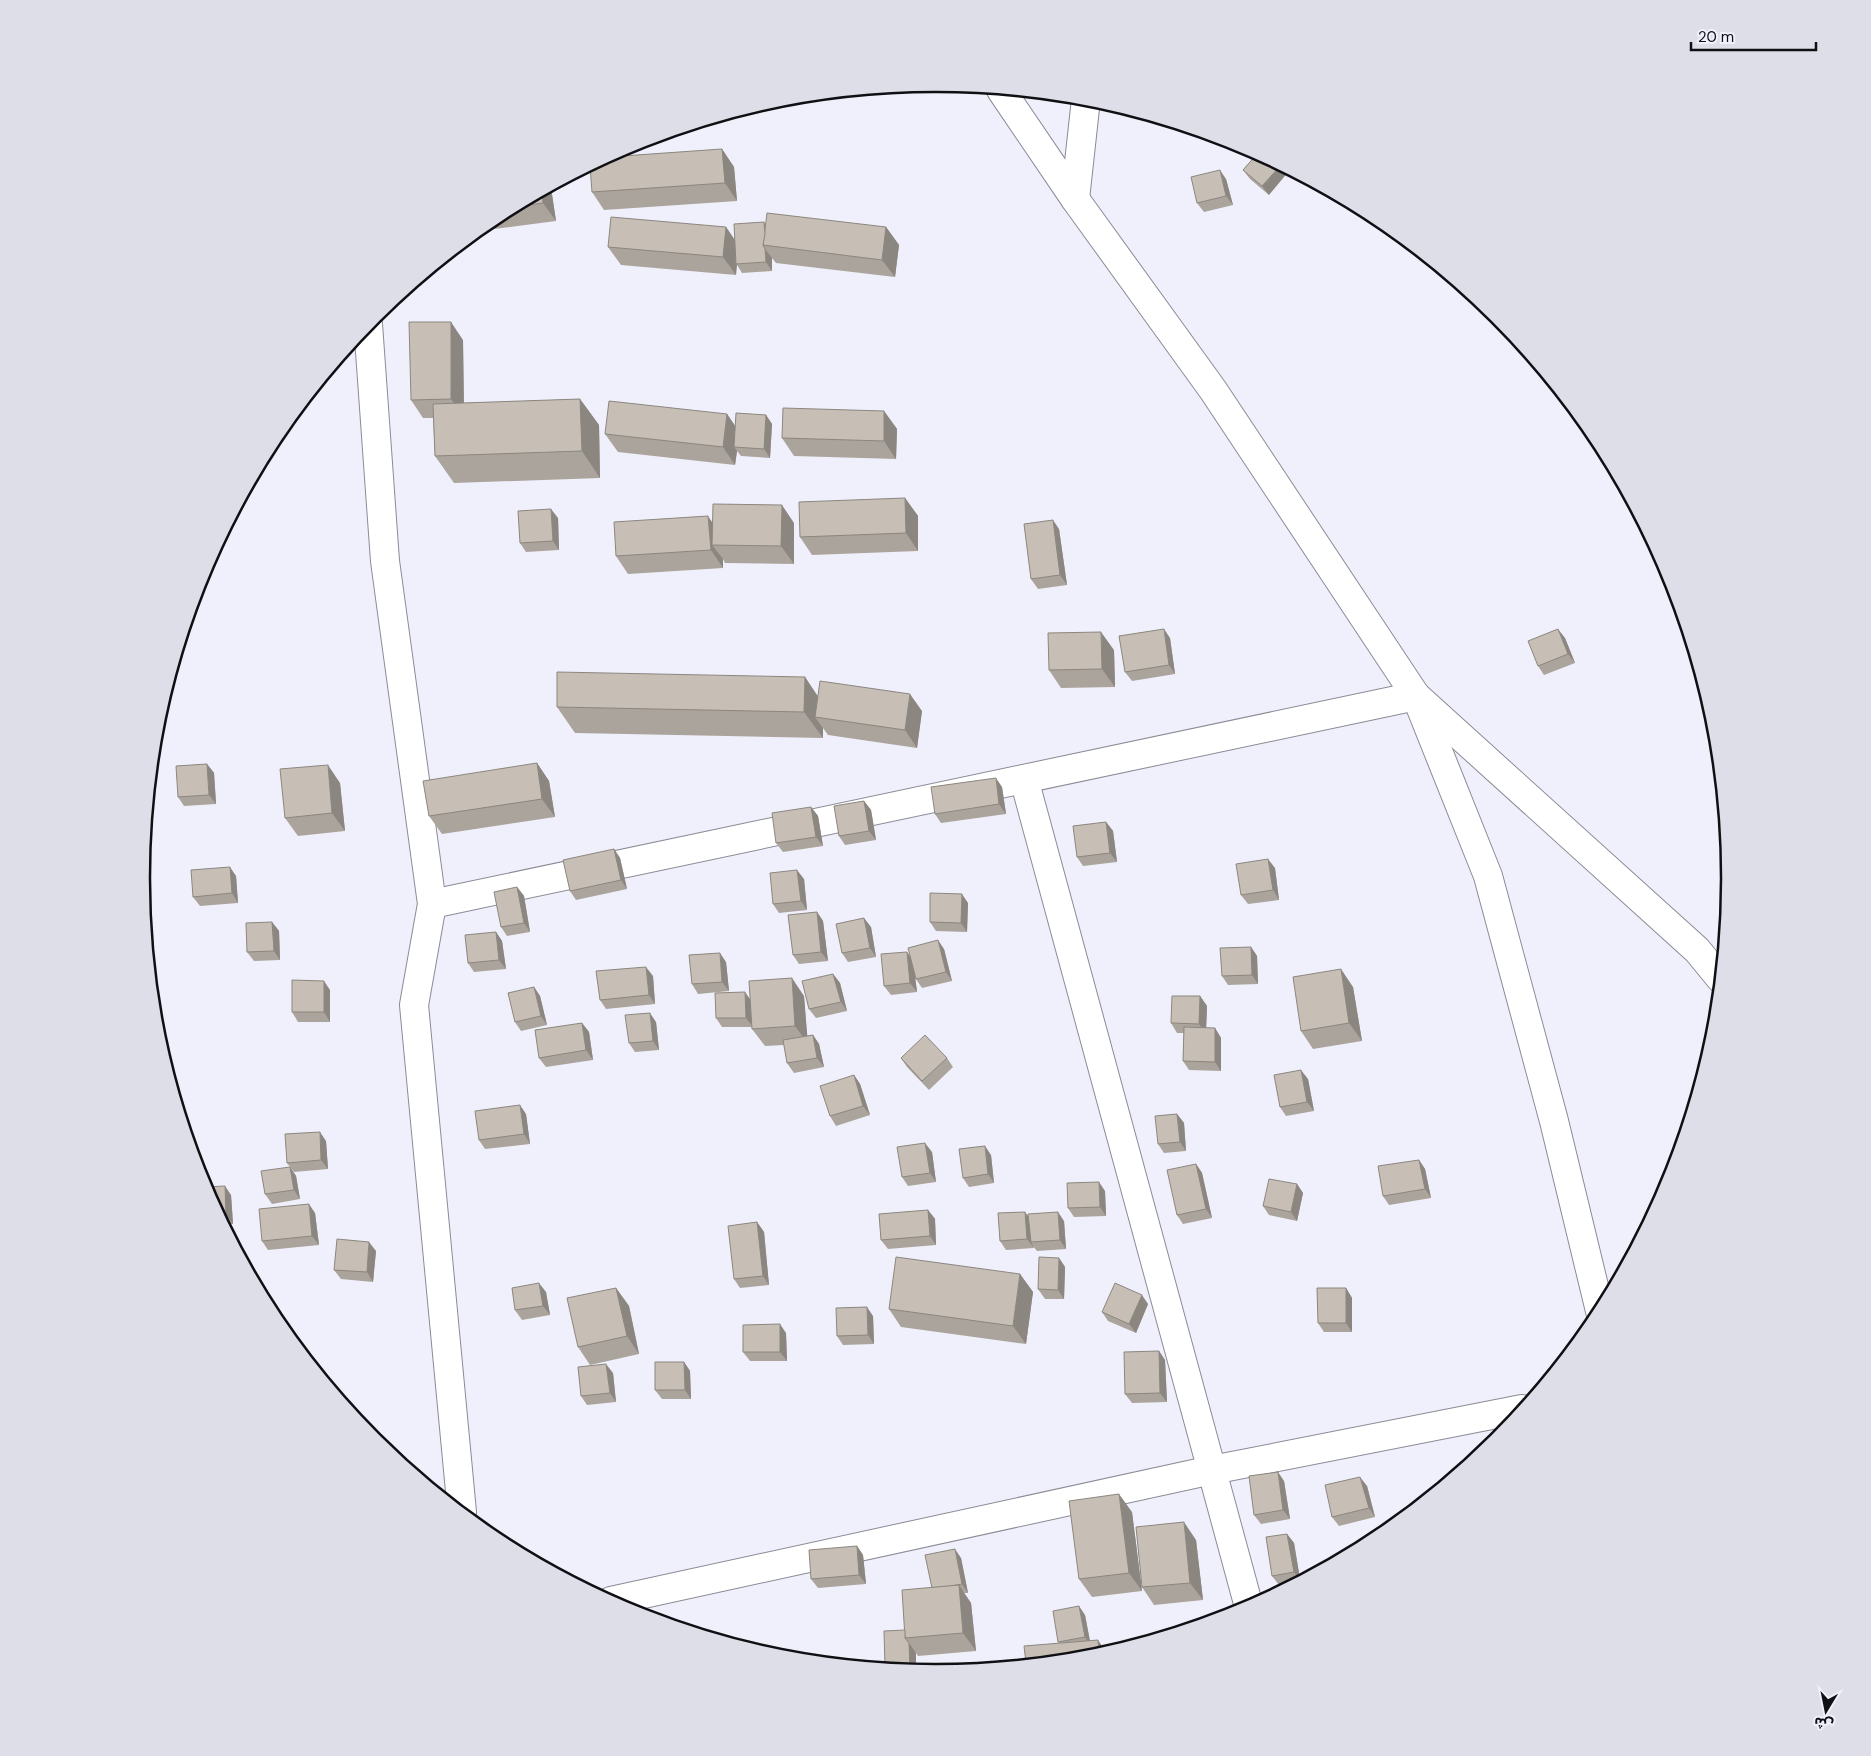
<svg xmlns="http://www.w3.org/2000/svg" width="1871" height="1756" font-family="'DM Sans','Noto Sans Arabic',sans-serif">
<rect width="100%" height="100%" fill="#f0f0fc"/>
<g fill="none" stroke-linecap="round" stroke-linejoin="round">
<defs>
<g id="street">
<polyline points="1075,199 1086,99"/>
<polyline points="368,324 385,561 432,904 414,1005 462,1512"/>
<polyline points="1024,779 1249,1607"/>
<polyline points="432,904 1416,696 1697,950 1720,978"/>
<polyline points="611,1601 1212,1470 1522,1409"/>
</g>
<polyline id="secondary" points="1001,90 1075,199 1213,390 1416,696 1488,876 1554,1121 1600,1311"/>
</defs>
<use href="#street" stroke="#8b8b96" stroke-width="30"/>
<use href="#secondary" stroke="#8b8b96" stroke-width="30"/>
<use href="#street" stroke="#fff" stroke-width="28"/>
<use href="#secondary" stroke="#fff" stroke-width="28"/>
</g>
<g fill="#aba49c">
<polygon points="722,149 734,167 737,201 604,210 592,192"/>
<polygon points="1257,154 1269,195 1250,179 1243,170"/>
<polygon points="1226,179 1233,205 1204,212 1197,203"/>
<polygon points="551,187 556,221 478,231 494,217"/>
<polygon points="764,222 766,225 886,227 899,245 895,277 776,263 772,258 772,271 742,273 737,265 736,275 621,265 608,247 726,227 735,240"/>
<polygon points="463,340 464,403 580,399 599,425 600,478 454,483 435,456 433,418 423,418 411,400"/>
<polygon points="884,411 897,429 896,459 794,456 782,438"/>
<polygon points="727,414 736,427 766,415 772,424 770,458 741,456 737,451 735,465 618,452 605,434"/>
<polygon points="905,498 918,516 918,551 812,555 800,537"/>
<polygon points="558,518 559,550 526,552 520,543"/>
<polygon points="713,523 794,523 794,564 725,563 723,559 723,568 628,574 616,556"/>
<polygon points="1059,529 1067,585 1038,589 1031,579"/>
<polygon points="1170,638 1175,674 1132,681 1125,672"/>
<polygon points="1565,638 1575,663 1544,675 1538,666"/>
<polygon points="1114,650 1115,687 1061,688 1049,670"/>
<polygon points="805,677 818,697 922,711 917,748 828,735 823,728 823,738 575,733 557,707"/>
<polygon points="537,763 549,781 555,817 442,834 429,816"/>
<polygon points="207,764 214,773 216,804 184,806 178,797"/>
<polygon points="340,783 345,831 298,836 285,818"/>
<polygon points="1002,787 1006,814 941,823 935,814"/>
<polygon points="864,801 871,810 876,840 845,845 839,836"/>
<polygon points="811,807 818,816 823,846 783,852 776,843"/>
<polygon points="1106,822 1113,831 1117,862 1083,866 1077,857"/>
<polygon points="614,849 620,858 627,889 576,900 570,891"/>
<polygon points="1275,868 1279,900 1248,904 1241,895"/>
<polygon points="236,876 238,903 200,906 193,897"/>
<polygon points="804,879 807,910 779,913 773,904"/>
<polygon points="517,887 524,896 530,932 507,936 501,927"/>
<polygon points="968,903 967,932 936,931 930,922"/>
<polygon points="817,912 823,921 828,961 799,964 793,955"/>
<polygon points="272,922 279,931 280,960 254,961 247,952"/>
<polygon points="871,927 876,957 848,962 842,953"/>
<polygon points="496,932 502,941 506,969 474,972 468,963"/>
<polygon points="1251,947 1257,956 1258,984 1228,985 1222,976"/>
<polygon points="944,949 952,981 922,988 916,979 915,976 917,992 891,995 884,986 907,952 910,956"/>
<polygon points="726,962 729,991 698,994 692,984"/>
<polygon points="833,974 840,983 847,1011 816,1018 809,1009"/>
<polygon points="653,976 655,1004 606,1009 600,1000"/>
<polygon points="534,987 540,996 547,1025 521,1031 515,1022"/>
<polygon points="1353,987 1362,1041 1313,1049 1301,1031"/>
<polygon points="330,990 330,1022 298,1022 292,1012"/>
<polygon points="804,996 807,1036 813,1035 819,1044 824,1067 794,1073 787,1063 784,1045 765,1046 752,1029 752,1027 722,1027 716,1018 750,1000"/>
<polygon points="1200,996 1207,1006 1206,1028 1215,1028 1221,1038 1221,1071 1189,1070 1183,1061 1184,1033 1177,1033 1171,1023"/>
<polygon points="154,1005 155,1007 161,1035 157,1036"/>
<polygon points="656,1022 659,1050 635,1052 629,1043"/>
<polygon points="582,1023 589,1032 593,1060 546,1067 539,1058"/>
<polygon points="901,1058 947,1058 953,1067 929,1090 907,1067"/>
<polygon points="854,1075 860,1084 870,1115 836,1126 830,1116"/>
<polygon points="1308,1079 1314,1111 1286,1116 1280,1107"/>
<polygon points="526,1114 530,1144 485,1149 479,1140"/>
<polygon points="1177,1114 1184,1123 1186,1151 1164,1153 1158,1144"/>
<polygon points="326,1141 328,1169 294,1172 287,1163"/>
<polygon points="932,1152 936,1182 908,1186 902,1177"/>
<polygon points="991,1155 994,1183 969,1187 963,1178"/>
<polygon points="1419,1160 1425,1169 1431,1198 1389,1205 1383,1196"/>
<polygon points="1196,1164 1202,1173 1212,1218 1183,1224 1177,1215"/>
<polygon points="290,1167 296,1176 300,1199 272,1204 265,1194"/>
<polygon points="1297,1184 1303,1193 1297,1221 1269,1215 1263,1206"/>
<polygon points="204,1187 231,1195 233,1224 224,1224"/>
<polygon points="1105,1191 1106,1216 1074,1217 1068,1208"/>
<polygon points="928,1210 935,1219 936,1245 888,1249 881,1240"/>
<polygon points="315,1213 319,1245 268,1250 262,1241"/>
<polygon points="1028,1216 1064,1221 1066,1249 1037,1251 1033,1246 1034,1248 1006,1250 1000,1241"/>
<polygon points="757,1222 764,1232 769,1285 740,1288 734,1279"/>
<polygon points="376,1251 373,1282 341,1279 334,1270"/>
<polygon points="1059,1258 1065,1267 1064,1299 1045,1299 1038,1289"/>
<polygon points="1020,1274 1033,1292 1026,1344 901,1327 889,1309"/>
<polygon points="616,1288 629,1306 639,1354 590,1365 578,1347"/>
<polygon points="1346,1288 1352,1298 1352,1332 1324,1332 1318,1323"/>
<polygon points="546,1292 550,1315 522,1320 515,1310"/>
<polygon points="1148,1304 1136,1333 1108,1321 1102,1312"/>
<polygon points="873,1316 874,1344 843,1345 837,1336"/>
<polygon points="786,1333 787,1361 750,1361 743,1352"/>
<polygon points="1159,1351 1165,1360 1167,1402 1132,1403 1125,1394"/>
<polygon points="684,1362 690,1371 691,1399 662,1399 655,1390"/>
<polygon points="613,1373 616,1402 587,1405 581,1396"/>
<polygon points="1284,1481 1290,1519 1261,1524 1254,1515"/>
<polygon points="1367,1486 1375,1517 1339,1526 1332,1517"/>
<polygon points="1132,1512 1142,1591 1092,1597 1079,1579"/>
<polygon points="1287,1534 1294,1543 1300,1579 1294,1583 1279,1585 1272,1576"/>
<polygon points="1196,1540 1203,1600 1154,1605 1142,1587"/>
<polygon points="857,1546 863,1555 866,1584 818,1588 811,1579"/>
<polygon points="961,1558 968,1593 964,1593 971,1603 976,1651 918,1656 916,1653 916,1670 885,1667 905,1630 932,1588"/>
<polygon points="1085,1615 1090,1641 1059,1643 1058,1642"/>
</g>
<g fill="#8b867f">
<polygon points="722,149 734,167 737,201 725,183"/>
<polygon points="1280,166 1289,171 1269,195 1262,186"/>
<polygon points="1220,170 1226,179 1233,205 1226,196"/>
<polygon points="551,187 551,188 556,221 543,203 542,192"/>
<polygon points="726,227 738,245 736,275 723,257"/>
<polygon points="886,227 899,245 895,277 882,260"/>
<polygon points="765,249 772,258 772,271 766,262"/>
<polygon points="451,322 463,340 464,417 451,399"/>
<polygon points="580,399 599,425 600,478 582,451"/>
<polygon points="884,411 897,429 896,459 884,441"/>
<polygon points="727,414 739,432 734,447 737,451 735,465 723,447"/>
<polygon points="766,415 772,424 770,458 764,449"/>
<polygon points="905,498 918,516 918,551 906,533"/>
<polygon points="782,505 794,523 794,564 781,546"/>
<polygon points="551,509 558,518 559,550 553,541"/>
<polygon points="708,516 720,534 712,545 723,559 723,568 711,550"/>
<polygon points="1053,520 1059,529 1067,585 1060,575"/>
<polygon points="1164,629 1170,638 1175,674 1169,665"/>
<polygon points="1558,629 1565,638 1575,663 1568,654"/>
<polygon points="1101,632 1114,650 1115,687 1102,669"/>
<polygon points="805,677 823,704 815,717 823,728 823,738 804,712"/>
<polygon points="910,694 922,711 917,748 905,730"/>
<polygon points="537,763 549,781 555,817 542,799"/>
<polygon points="207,764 214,773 216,804 209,795"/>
<polygon points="328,765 340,783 345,831 332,813"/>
<polygon points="996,778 1002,787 1006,814 999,804"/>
<polygon points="864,801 871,810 876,840 869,831"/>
<polygon points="811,807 818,816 823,846 816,837"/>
<polygon points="1106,822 1113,831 1117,862 1110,853"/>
<polygon points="614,849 620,858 627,889 621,880"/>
<polygon points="1268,859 1275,868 1279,900 1273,890"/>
<polygon points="230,867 236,876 238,903 232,893"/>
<polygon points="797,870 804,879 807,910 801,901"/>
<polygon points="517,887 524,896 530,932 524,923"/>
<polygon points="962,894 968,903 967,932 961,923"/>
<polygon points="817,912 823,921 828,961 821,952"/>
<polygon points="864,918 871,927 876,957 870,948"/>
<polygon points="272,922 279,931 280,960 274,951"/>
<polygon points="496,932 502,941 506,969 499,960"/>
<polygon points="148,933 154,942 150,963 147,937"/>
<polygon points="938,940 944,949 952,981 946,972"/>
<polygon points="1251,947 1257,956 1258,984 1252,975"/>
<polygon points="907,952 913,961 917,992 910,983"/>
<polygon points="720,953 726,962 729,991 722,982"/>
<polygon points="646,967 653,976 655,1004 649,995"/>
<polygon points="1341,969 1353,987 1362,1041 1349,1023"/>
<polygon points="833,974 840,983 847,1011 841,1002"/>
<polygon points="792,978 804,996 808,1044 795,1026"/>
<polygon points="324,981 330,990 330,1022 324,1012"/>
<polygon points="534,987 540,996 547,1025 541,1016"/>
<polygon points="745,992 752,1002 753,1027 746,1018"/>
<polygon points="1200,996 1207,1006 1206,1033 1199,1024"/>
<polygon points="154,1005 155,1007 161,1035 156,1029"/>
<polygon points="650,1013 656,1022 659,1050 653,1041"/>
<polygon points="582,1023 589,1032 593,1060 586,1050"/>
<polygon points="1215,1028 1221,1038 1221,1071 1215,1062"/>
<polygon points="813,1035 819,1044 824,1067 817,1058"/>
<polygon points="162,1049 166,1056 169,1073"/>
<polygon points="1301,1070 1308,1079 1314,1111 1307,1102"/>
<polygon points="854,1075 860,1084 870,1115 863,1106"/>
<polygon points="520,1105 526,1114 530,1144 524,1134"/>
<polygon points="1177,1114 1184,1123 1186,1151 1180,1142"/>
<polygon points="320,1132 326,1141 328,1169 321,1160"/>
<polygon points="925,1143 932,1152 936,1182 930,1173"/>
<polygon points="985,1146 991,1155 994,1183 988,1174"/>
<polygon points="1419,1160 1425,1169 1431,1198 1425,1189"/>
<polygon points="1196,1164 1202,1173 1212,1218 1206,1209"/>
<polygon points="290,1167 296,1176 300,1199 294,1190"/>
<polygon points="1099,1182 1105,1191 1106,1216 1100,1207"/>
<polygon points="1297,1184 1303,1193 1297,1221 1291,1212"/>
<polygon points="225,1186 231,1195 233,1224 226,1215"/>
<polygon points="309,1204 315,1213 319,1245 312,1236"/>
<polygon points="928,1210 935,1219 936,1245 930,1236"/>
<polygon points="1025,1212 1032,1221 1031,1242 1034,1248 1027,1239"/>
<polygon points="1058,1212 1064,1221 1066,1249 1060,1240"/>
<polygon points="757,1222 764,1232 769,1285 763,1276"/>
<polygon points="369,1242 376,1251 373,1282 367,1272"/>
<polygon points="1059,1258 1065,1267 1064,1299 1058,1290"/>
<polygon points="1020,1274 1033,1292 1026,1344 1013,1326"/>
<polygon points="539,1283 546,1292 550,1315 543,1306"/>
<polygon points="616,1288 629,1306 639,1354 627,1336"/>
<polygon points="1346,1288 1352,1298 1352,1332 1346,1323"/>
<polygon points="1142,1295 1148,1304 1136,1333 1129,1324"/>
<polygon points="867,1307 873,1316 874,1344 868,1335"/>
<polygon points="780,1324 786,1333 787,1361 780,1352"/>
<polygon points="1159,1351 1165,1360 1167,1402 1160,1393"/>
<polygon points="684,1362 690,1371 691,1399 685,1390"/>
<polygon points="606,1364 613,1373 616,1402 610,1393"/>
<polygon points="351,1407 357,1416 358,1420 351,1412"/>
<polygon points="1278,1472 1284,1481 1290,1519 1283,1510"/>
<polygon points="1360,1477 1367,1486 1375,1517 1369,1508"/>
<polygon points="1119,1494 1132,1512 1142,1591 1129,1573"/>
<polygon points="1184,1522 1196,1540 1203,1600 1190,1583"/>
<polygon points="1287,1534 1294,1543 1300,1579 1300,1580 1294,1572"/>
<polygon points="857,1546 863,1555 866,1584 859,1575"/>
<polygon points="955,1549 961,1558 968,1593 962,1584"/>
<polygon points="959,1585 971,1603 976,1651 963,1633"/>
<polygon points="1079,1606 1085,1615 1091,1647 1085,1637"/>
<polygon points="1098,1640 1106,1652 1099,1654"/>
<polygon points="909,1643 916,1653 916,1670 910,1670"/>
</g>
<g fill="#c7bfb5" stroke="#8b867f">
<polygon points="722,149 725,183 592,192 590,166 608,157"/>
<polygon points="1257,154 1280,166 1262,186 1243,170"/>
<polygon points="1220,170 1226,196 1197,203 1191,177"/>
<polygon points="542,192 543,203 514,207"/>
<polygon points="767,213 886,227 882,260 763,245"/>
<polygon points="611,217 726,227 723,257 608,247"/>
<polygon points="764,222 765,234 763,245 765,249 766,262 736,264 734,224"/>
<polygon points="409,322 451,322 451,399 411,400"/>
<polygon points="580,399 582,451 435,456 433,404"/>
<polygon points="609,401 727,414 723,447 605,434"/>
<polygon points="783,408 884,411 884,441 782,438"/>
<polygon points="736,413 766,415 764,449 734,447"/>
<polygon points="905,498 906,533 800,537 799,502"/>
<polygon points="713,504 782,505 781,546 712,545"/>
<polygon points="551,509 553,541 520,543 518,511"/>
<polygon points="708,516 711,550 616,556 614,522"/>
<polygon points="1053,520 1060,575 1031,579 1024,524"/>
<polygon points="1164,629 1169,665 1125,672 1119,636"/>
<polygon points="1558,629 1568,654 1538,666 1528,641"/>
<polygon points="1101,632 1102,669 1049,670 1048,633"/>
<polygon points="557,672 805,677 804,712 557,707"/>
<polygon points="820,681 910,694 905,730 815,717"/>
<polygon points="537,763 542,799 429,816 423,781"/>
<polygon points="207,764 209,795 178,797 176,766"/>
<polygon points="328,765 332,813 285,818 280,769"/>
<polygon points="996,778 999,804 935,814 931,787"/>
<polygon points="864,801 869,831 839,836 834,806"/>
<polygon points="811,807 816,837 776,843 772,813"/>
<polygon points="1106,822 1110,853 1077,857 1073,826"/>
<polygon points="614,849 621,880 570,891 563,860"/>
<polygon points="1268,859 1273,890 1241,895 1236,864"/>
<polygon points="230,867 232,893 193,897 191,870"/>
<polygon points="797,870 801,901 773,904 770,873"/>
<polygon points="517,887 524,923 501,927 494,892"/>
<polygon points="930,893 962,894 961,923 930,922"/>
<polygon points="817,912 821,952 793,955 788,915"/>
<polygon points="864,918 870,948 842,953 836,924"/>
<polygon points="272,922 274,951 247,952 246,923"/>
<polygon points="496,932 499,960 468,963 465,935"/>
<polygon points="938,940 946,972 916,979 908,948"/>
<polygon points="1251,947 1252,975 1222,976 1220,948"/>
<polygon points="907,952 910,983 884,986 881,954"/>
<polygon points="720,953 722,982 692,984 689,955"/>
<polygon points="646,967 649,995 600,1000 596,971"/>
<polygon points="1341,969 1349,1023 1301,1031 1293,977"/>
<polygon points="833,974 841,1002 809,1009 802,981"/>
<polygon points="792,978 795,1026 752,1029 749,981"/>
<polygon points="292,980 324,981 324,1012 292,1012"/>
<polygon points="534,987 541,1016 515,1022 508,993"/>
<polygon points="745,992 746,1018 716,1018 715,993"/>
<polygon points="1172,996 1200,996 1199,1024 1171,1023"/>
<polygon points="650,1013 653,1041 629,1043 625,1015"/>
<polygon points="582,1023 586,1050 539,1058 535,1030"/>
<polygon points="1184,1027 1215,1028 1215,1062 1183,1061"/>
<polygon points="813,1035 817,1058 787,1063 783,1040"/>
<polygon points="925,1035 947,1058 922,1081 901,1058"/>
<polygon points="1301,1070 1307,1102 1280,1107 1274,1075"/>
<polygon points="854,1075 863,1106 830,1116 820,1086"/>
<polygon points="520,1105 524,1134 479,1140 475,1111"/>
<polygon points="1177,1114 1180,1142 1158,1144 1155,1116"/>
<polygon points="320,1132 321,1160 287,1163 285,1134"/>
<polygon points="925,1143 930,1173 902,1177 897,1147"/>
<polygon points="985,1146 988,1174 963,1178 959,1149"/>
<polygon points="1419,1160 1425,1189 1383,1196 1378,1166"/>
<polygon points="1196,1164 1206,1209 1177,1215 1167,1170"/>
<polygon points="290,1167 294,1190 265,1194 261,1171"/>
<polygon points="1269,1179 1297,1184 1291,1212 1263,1206"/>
<polygon points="1099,1182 1100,1207 1068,1208 1067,1183"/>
<polygon points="225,1186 226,1215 220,1215 204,1187"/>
<polygon points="309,1204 312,1236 262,1241 259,1209"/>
<polygon points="928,1210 930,1236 881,1240 879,1214"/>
<polygon points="1025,1212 1027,1239 1000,1241 998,1213"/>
<polygon points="1058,1212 1060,1240 1031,1242 1028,1214"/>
<polygon points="757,1222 763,1276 734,1279 728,1226"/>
<polygon points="337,1239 369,1242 367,1272 334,1270"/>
<polygon points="896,1257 1020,1274 1013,1326 889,1309"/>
<polygon points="1039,1257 1059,1258 1058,1290 1038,1289"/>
<polygon points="539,1283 543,1306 515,1310 512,1288"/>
<polygon points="1115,1283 1142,1295 1129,1324 1102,1312"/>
<polygon points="616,1288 627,1336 578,1347 567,1298"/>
<polygon points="1317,1288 1346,1288 1346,1323 1318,1323"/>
<polygon points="867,1307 868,1335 837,1336 836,1308"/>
<polygon points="780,1324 780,1352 743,1352 743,1325"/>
<polygon points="1159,1351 1160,1393 1125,1394 1124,1352"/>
<polygon points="655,1362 684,1362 685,1390 655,1390"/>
<polygon points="606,1364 610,1393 581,1396 578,1367"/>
<polygon points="351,1407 351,1412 348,1408"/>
<polygon points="1278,1472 1283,1510 1254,1515 1249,1476"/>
<polygon points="1360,1477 1369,1508 1332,1517 1325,1485"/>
<polygon points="1119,1494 1129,1573 1079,1579 1069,1501"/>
<polygon points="1184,1522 1190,1583 1142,1587 1136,1527"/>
<polygon points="1287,1534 1294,1572 1272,1576 1266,1537"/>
<polygon points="857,1546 859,1575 811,1579 809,1550"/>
<polygon points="955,1549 962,1584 951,1586 932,1588 925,1555"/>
<polygon points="959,1585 963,1633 905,1638 902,1590"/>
<polygon points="1079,1606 1085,1637 1058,1642 1053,1611"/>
<polygon points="905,1630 905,1638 909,1643 910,1670 885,1667 884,1631"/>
<polygon points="1098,1640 1099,1654 1090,1657 1026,1663 1024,1646"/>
</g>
<path d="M0 0H1871V1756H0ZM935 92H936A785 785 0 0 1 1721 877V879A785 785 0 0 1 936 1664H935A785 785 0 0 1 150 879V877A785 785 0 0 1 935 92Z" fill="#dedee9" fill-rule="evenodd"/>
<path fill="none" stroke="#101014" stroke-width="2.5" d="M935 92H936A785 785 0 0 1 1721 877V879A785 785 0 0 1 936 1664H935A785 785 0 0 1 150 879V877A785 785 0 0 1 935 92Z"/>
<g transform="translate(1826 1711) rotate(190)" stroke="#f0f0fc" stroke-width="4" paint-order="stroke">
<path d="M0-4L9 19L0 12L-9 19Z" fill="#101014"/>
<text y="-8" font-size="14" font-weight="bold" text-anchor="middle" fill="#101014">ش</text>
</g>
<path d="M1691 42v8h125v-8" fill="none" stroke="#101014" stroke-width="2.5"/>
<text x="1698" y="42" font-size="15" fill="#101014" stroke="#f0f0fc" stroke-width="4" paint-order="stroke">20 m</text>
</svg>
